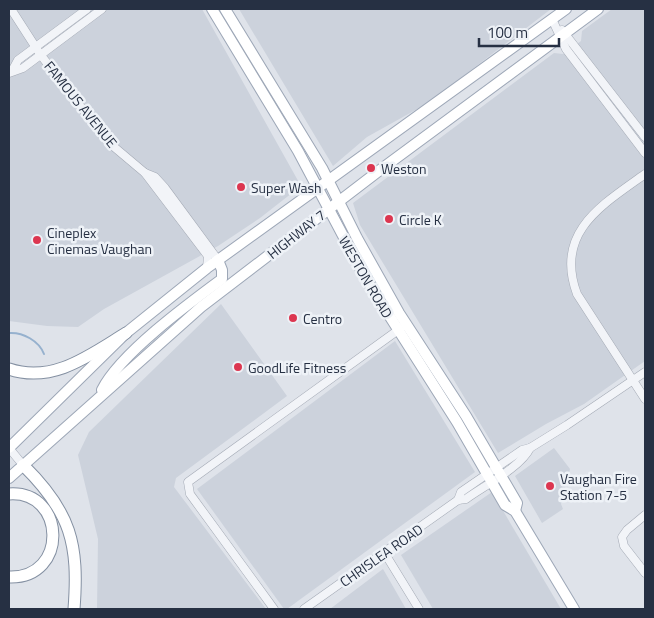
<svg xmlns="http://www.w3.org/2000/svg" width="654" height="618" font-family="'Titillium Web',sans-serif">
<rect width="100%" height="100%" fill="#dfe3ea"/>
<g fill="#ccd2dc">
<polygon points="9,9 202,9 301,186 260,218 218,246 104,309 78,327 47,326 9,321"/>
<polygon points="239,9 551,9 449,87 446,93 367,137 333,166"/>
<polygon points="612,9 645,9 645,361 584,404 546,424 498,453 360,225 353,203 554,53 563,54 581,41 582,31"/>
<polygon points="221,304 287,396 176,478 174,487 266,609 97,609 98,539 78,455 89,432"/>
<polygon points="395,341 475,472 287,609 284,609 197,489"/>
<polygon points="554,448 570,469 561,504 563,509 542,523 515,476"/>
<polygon points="492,492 561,609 433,609 401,555"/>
<polygon points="383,569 406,609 330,609"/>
</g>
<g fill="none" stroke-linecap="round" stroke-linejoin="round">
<path stroke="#96b1ce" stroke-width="2" d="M9,333C23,332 39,341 44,354"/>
<defs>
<g id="minor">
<polyline points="11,9 40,54 107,141 145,173 155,177 165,188 218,260"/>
<polyline points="552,19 566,49 645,153"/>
<polyline points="562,30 645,137"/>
<polyline points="12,71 18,60 87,9"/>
<polyline points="9,73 23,68 102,9"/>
<polyline points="145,173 208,256 207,268"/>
<path d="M645,174C602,205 554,232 577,294L645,399"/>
<polyline points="9,448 23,465"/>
<polyline points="458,500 461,492 522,450 530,448 567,425 645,372"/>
<polyline points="645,515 627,530 622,537 624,546 645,573"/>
<polyline points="384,552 419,609"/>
<polyline points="274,609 190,494 188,482 401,328"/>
<path d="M304,609L458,500L466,499C484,486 521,467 530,448"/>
</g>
<g id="major">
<polyline points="212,9 298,151 366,279 457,422 505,505 515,511 574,609"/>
<polyline points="225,9 322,168 357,238 399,313 466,416 517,503 515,511"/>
<path d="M102,390C120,354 188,304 222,279V270L218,260"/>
<polyline points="9,448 126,333 207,268 566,9"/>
<polyline points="9,478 201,307 380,170 598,9"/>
</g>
<g id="highway">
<path d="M9,369C53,384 90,355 126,333"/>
<path d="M23,465C71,512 79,544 74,609"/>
<path d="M9,494C66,490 69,579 9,577"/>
</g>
</defs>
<use href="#minor" stroke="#a4aab5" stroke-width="9"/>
<use href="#major" stroke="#9da7b7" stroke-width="12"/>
<use href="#highway" stroke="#8490a2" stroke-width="13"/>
<use href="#minor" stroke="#f2f4f8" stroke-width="8"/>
<use href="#major" stroke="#fff" stroke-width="10"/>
<use href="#highway" stroke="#fff" stroke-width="11"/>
</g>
<g fill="#dc3650" stroke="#eef2f7" stroke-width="2">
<circle cx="371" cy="168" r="5"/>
<circle cx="241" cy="187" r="5"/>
<circle cx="389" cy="219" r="5"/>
<circle cx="37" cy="240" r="5"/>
<circle cx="293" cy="318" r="5"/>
<circle cx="238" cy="367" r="5"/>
<circle cx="550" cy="486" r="5"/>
</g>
<g text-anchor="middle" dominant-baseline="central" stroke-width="5" stroke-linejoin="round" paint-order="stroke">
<g font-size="14" fill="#263043" stroke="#eef2f7">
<text transform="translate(81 104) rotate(51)">FAMOUS AVENUE</text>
<text transform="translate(296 234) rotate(-38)">HIGHWAY 7</text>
<text transform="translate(366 277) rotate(60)">WESTON ROAD</text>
<text transform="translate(381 555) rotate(-35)">CHRISLEA ROAD</text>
</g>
<g font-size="14" fill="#263043" stroke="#eef2f7" text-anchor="start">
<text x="381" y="168">Weston</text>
<text x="251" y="187">Super Wash</text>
<text x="399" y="219">Circle K</text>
<text x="47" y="232">Cineplex<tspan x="47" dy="16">Cinemas Vaughan</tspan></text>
<text x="303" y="318">Centro</text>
<text x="248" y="367">GoodLife Fitness</text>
<text x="560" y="478">Vaughan Fire<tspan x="560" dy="16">Station 7-5</tspan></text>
</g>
</g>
<rect width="654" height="618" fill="none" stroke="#263043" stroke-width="20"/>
<path d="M479 38v8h80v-8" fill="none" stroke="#263043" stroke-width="2.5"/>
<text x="487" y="38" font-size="15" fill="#263043" stroke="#eef2f7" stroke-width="4" paint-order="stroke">100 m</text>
</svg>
